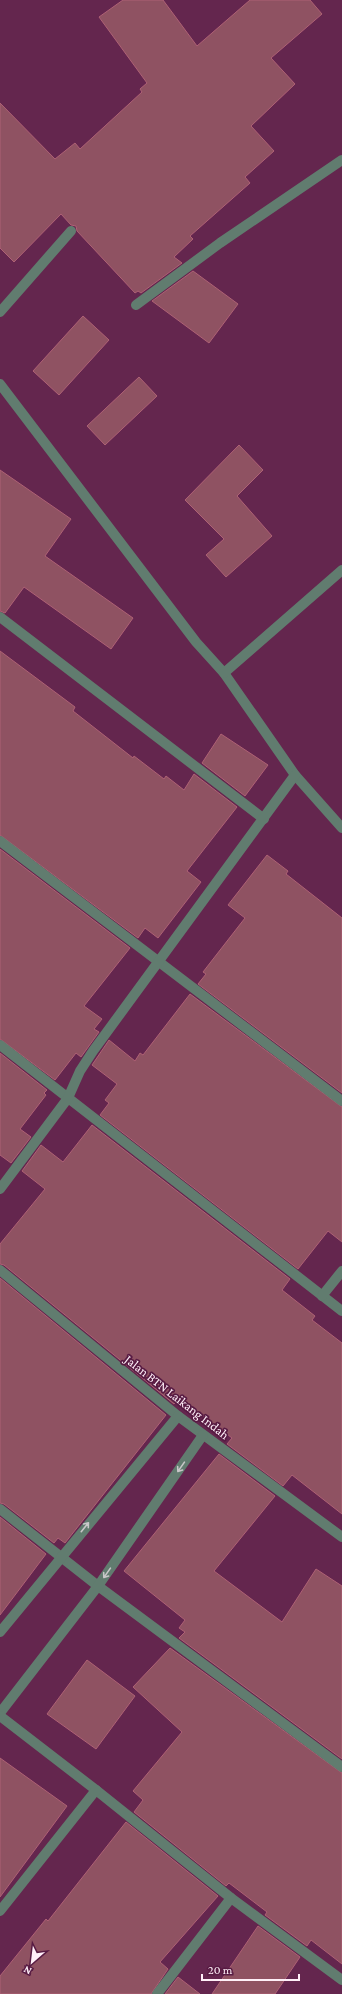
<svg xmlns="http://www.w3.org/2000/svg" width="342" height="1994" font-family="'Crimson Pro',serif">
<rect width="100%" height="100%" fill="#64264e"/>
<g fill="#8f5262" stroke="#ae6175">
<polygon points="123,0 163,0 197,46 250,0 310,0 322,14 271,58 295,84 251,126 274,151 245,177 250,183 190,236 193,239 174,257 182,263 141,293 138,291 135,293 77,231 76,226 71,225 61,214 14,262 0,248 0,103 55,159 75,143 80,149 142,92 140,89 147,83 99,17"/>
<polygon points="193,271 238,304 209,343 152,301"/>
<polygon points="83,316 109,340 59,395 33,371"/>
<polygon points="139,377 157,396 105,445 87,426"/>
<polygon points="239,445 263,470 237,496 272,536 226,577 206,555 224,539 185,500"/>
<polygon points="0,470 71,519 45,556 133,618 111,649 24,587 5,613 0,611"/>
<polygon points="0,651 75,707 73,711 133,758 134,756 164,779 166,776 184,790 194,774 237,807 187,871 201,882 158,938 145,928 138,938 0,835"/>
<polygon points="221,734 268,765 245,796 202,763"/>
<polygon points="0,849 130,948 84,1006 102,1019 94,1029 99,1032 81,1057 76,1053 55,1080 0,1039"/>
<polygon points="267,855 288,871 286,874 342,918 342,1093 198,984 206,974 203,972 245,918 228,905"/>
<polygon points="190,994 342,1107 342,1242 328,1231 298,1269 100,1115 109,1103 105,1100 117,1084 92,1065 109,1040 135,1061 140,1053 143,1055"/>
<polygon points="0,1053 47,1090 44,1093 46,1095 20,1129 31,1137 11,1163 0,1155"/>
<polygon points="92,1125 290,1279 282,1290 315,1316 312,1320 342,1343 342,1514 292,1475 283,1486 227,1444 232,1438 189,1405 188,1406 178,1399 174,1404 4,1265 0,1264 0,1244 45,1189 22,1171 41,1145 63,1162"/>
<polygon points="0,1278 166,1415 65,1543 58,1538 54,1543 4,1504 0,1503"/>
<polygon points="219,1454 275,1496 214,1571 282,1622 316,1569 342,1586 342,1759 179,1638 185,1632 179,1628 185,1620 124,1571"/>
<polygon points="0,1517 46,1554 0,1615"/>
<polygon points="170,1648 342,1773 342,1964 311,1940 307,1946 265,1915 267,1912 229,1883 226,1886 134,1812 143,1800 133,1791 182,1732 133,1687"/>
<polygon points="87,1660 135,1696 96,1749 47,1714"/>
<polygon points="0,1758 67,1806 0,1897"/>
<polygon points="126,1822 218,1896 160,1962 168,1969 151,1994 0,1994 0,1976 46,1919 48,1921"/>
<polygon points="258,1926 300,1957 275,1994 212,1994"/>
<polygon points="178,1977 200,1994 165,1994"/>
</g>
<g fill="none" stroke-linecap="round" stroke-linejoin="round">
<g stroke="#617c6f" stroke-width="10">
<polyline points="136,305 220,243 342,160"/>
<polyline points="0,312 71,231"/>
<polyline points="0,384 196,642 224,673 295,775 342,828"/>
<polyline points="0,617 264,819"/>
<polyline points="224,673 342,570"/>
<polyline points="0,841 342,1101"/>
<polyline points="0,1045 342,1311"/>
<polyline points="0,1189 68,1098 80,1071 93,1051 295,775"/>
<polyline points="0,1270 178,1416 342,1537"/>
<polyline points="322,1296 342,1271"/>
<polyline points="0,1509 98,1586 342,1767"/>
<polyline points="0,1632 178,1416"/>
<polyline points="0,1713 98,1586 203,1435"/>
<polyline points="0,1716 96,1790 231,1898 342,1980"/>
<polyline points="0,1911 96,1790"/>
<polyline points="157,1994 231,1898"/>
</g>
</g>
<defs><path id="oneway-shaft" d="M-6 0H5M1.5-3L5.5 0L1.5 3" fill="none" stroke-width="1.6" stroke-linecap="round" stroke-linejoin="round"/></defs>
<g stroke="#c8c7c8">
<use href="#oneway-shaft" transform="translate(181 1467) rotate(125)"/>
<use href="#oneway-shaft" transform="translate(85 1527) rotate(-51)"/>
<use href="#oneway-shaft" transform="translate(107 1573) rotate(125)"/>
</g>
<g text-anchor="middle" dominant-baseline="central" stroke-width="3.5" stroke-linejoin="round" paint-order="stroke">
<g font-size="13" fill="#ffeff8" stroke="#581b43">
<text transform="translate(177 1397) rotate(38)">Jalan BTN Laikang Indah</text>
</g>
</g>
<g transform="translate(32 1962) rotate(208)" stroke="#581b43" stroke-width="3" paint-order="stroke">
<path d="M0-3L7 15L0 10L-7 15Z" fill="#ffeff8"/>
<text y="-6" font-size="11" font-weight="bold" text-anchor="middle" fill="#ffeff8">N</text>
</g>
<path d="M202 1974v6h97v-6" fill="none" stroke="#ffeff8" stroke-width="2"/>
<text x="208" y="1974" font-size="12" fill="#ffeff8" stroke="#581b43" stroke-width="3" paint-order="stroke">20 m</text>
</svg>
